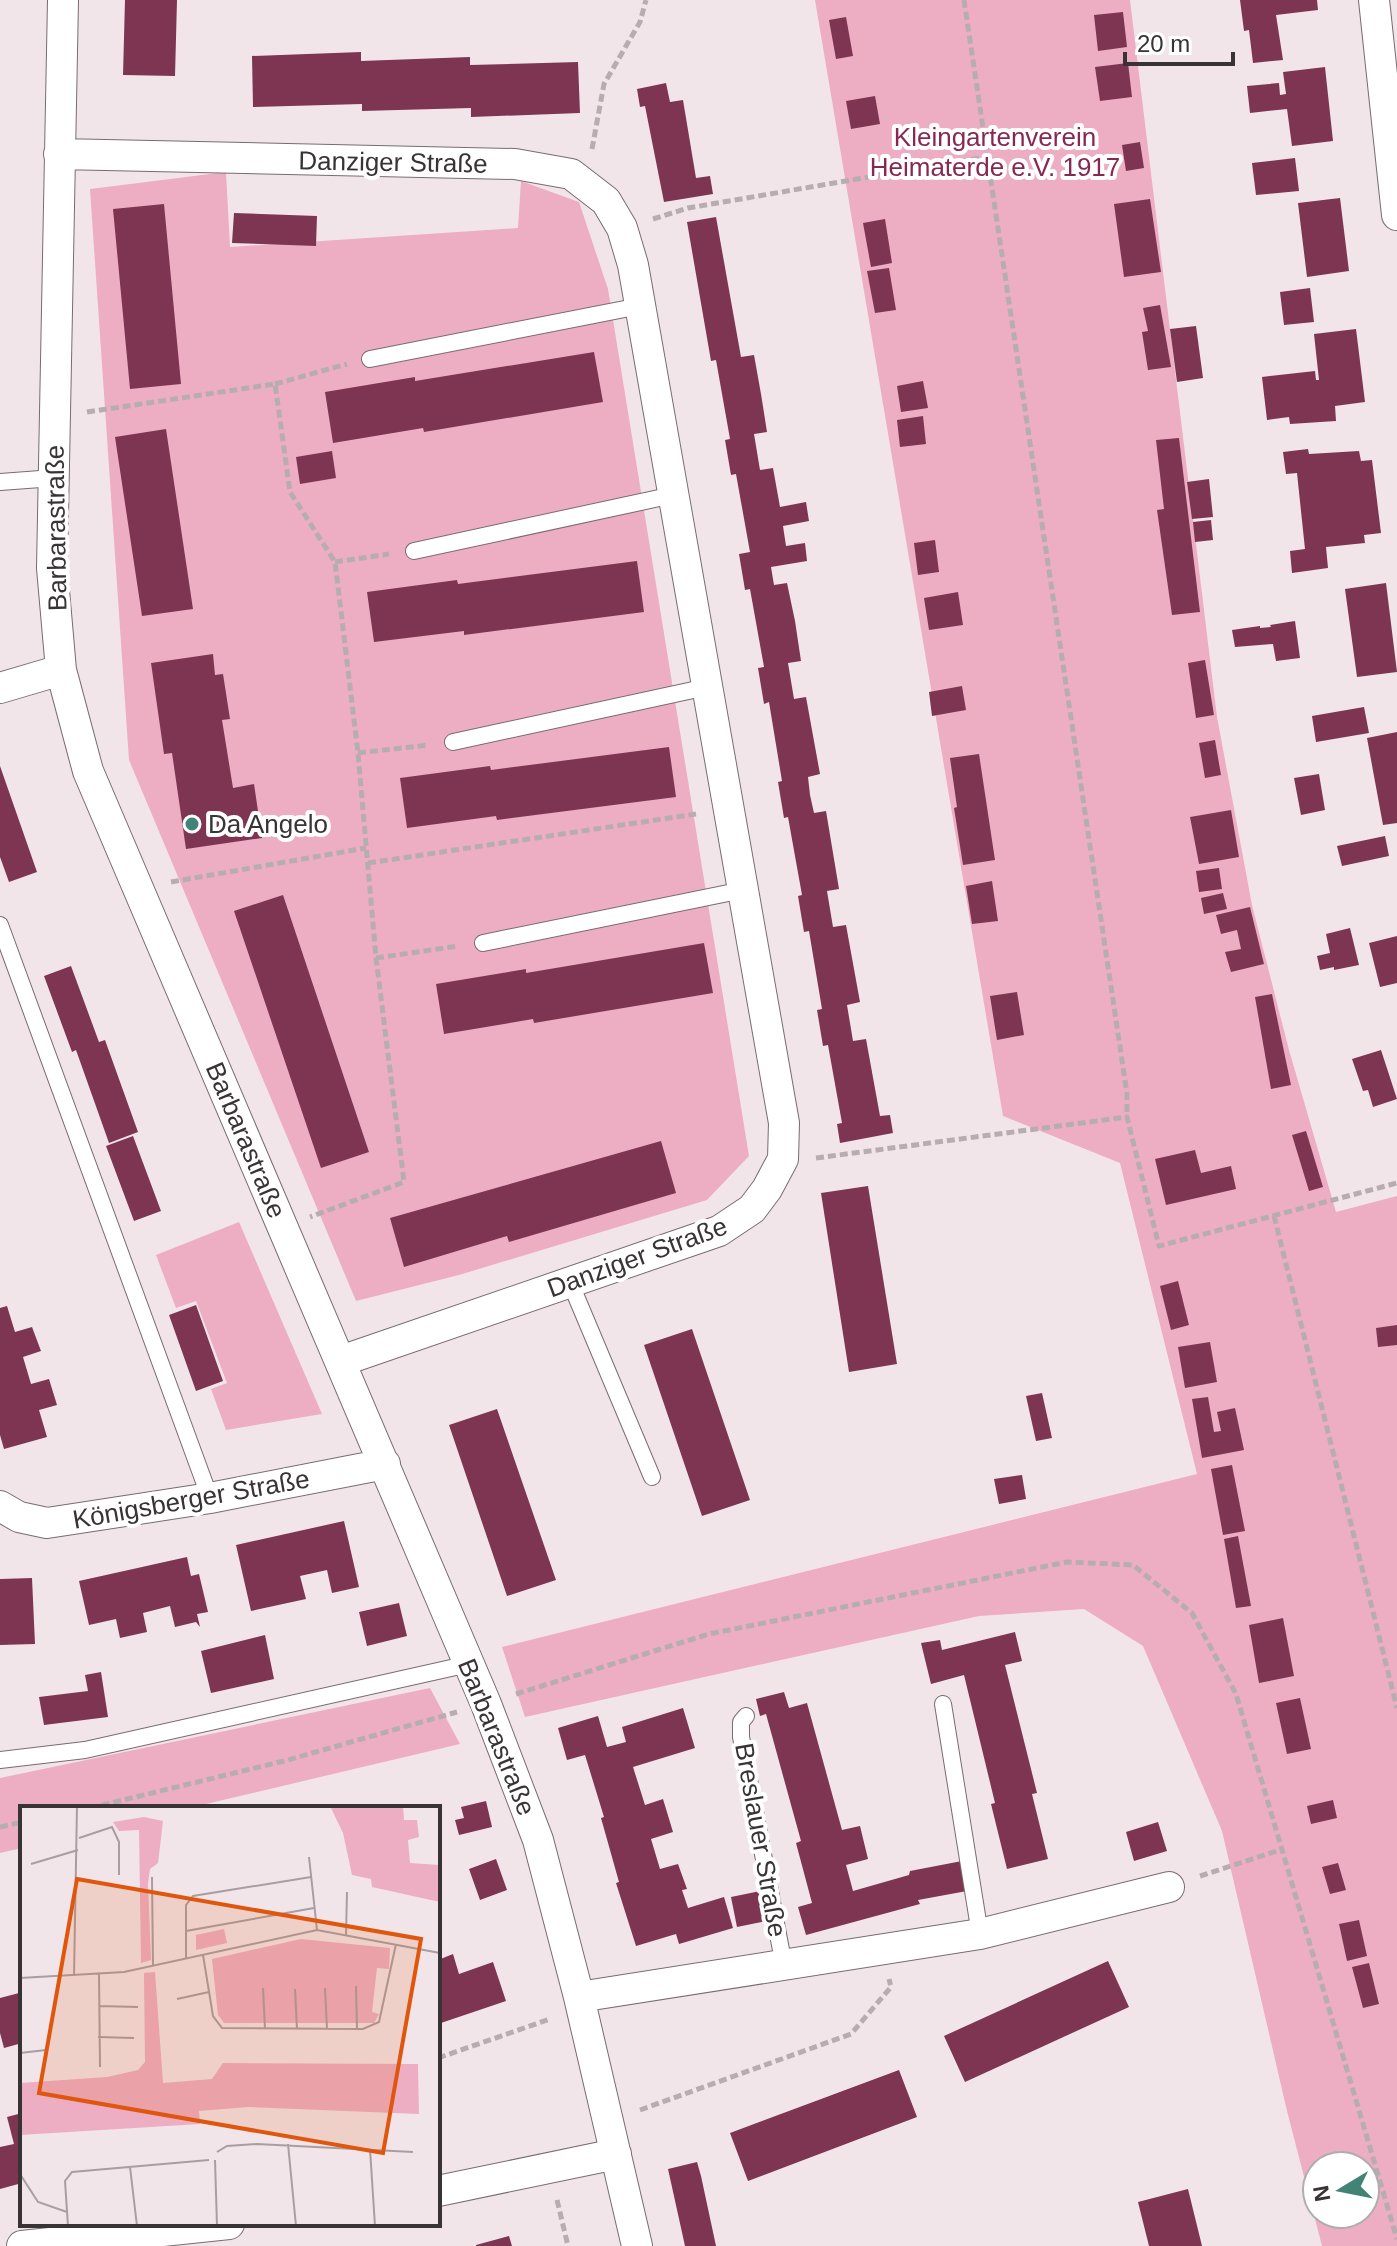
<svg xmlns="http://www.w3.org/2000/svg" width="1397" height="2246" viewBox="0 0 1397 2246" font-family="Arial,sans-serif">
<rect width="100%" height="100%" fill="#f2e5e9"/>
<path fill="#edaec3" fill-rule="evenodd" d="M815,0H1130L1217,717L1252,905L1289,1050L1336,1212L1397,1196V2246H1322L1287,2111L1222,1831L1143,1646L1084,1609L979,1616L525,1717L502,1647L1197,1474L1120,1163L1003,1116ZM1317,2166H1365V2214H1317Z
M226,172L230,247L518,228L521,181L579,202L608,289L749,1156L707,1200L459,1275L356,1301L129,760L90,189Z
M239,1222L322,1414L226,1430L211,1389L227,1383L196,1301L176,1308L156,1255Z
M430,1688L460,1744L189,1808H22V1848L0,1853V1778Z"/>
<path fill="#7d3552" d="M125,0H177L175,76L123,75Z
M1240,0H1317L1318,10L1276,15L1283,60L1253,63L1249,30L1244,31Z
M1123,12L1127,47L1098,51L1094,15Z
M846,17L853,56L836,59L829,20Z
M361,52V61L470,57V65L578,62L580,113L471,117V108L362,111V104L253,107L252,56Z
M1128,63L1132,97L1100,101L1095,67Z
M1325,67L1333,141L1292,146L1287,109L1250,113L1247,86L1279,83L1280,95L1286,94L1283,72Z
M666,83L670,102L683,100L696,178L710,176L713,194L664,202L645,106L640,107L637,89Z
M875,96L880,124L851,129L846,101Z
M1140,142L1144,168L1126,171L1122,145Z
M1295,158L1299,191L1256,195L1252,163Z
M1340,198L1349,271L1307,277L1298,203Z
M1150,199L1161,272L1124,277L1114,204Z
M164,204L181,384L130,389L113,209Z
M234,213L317,216L316,246L232,243Z
M716,217L741,357L754,355L761,394L767,432L754,434L760,470L773,468L780,507L806,502L809,521L783,526L786,546L805,543L807,561L771,567L774,585L787,583L795,621L801,661L788,663L794,699L806,697L820,774L808,777L810,795L814,813L826,811L839,889L827,891L833,927L846,925L860,1002L847,1005L853,1041L866,1039L880,1116L890,1115L893,1133L840,1143L837,1124L842,1123L828,1045L823,1046L817,1010L822,1009L809,931L804,932L798,896L802,895L788,817L784,818L778,782L782,781L769,702L764,704L758,668L764,667L750,589L745,590L739,554L750,552L736,474L731,475L725,440L730,439L716,360L711,361L687,222Z
M885,219L892,263L871,267L863,223Z
M889,268L896,310L875,313L867,271Z
M1310,288L1314,322L1284,325L1280,292Z
M1160,305L1171,367L1148,370L1142,332L1148,331L1143,308Z
M1196,326L1203,378L1177,382L1170,329Z
M1356,329L1365,402L1335,406L1336,421L1290,424L1289,417L1267,420L1262,377L1315,371L1316,380H1319L1314,334Z
M594,352L603,402L424,432L423,428L333,443L325,392L415,377V381Z
M923,381L928,408L901,412L897,386Z
M923,416L926,444L900,447L897,420Z
M166,429L193,609L142,616L115,437Z
M1179,438L1200,612L1172,615L1157,510L1164,509L1156,440Z
M1308,449L1309,454L1359,451L1361,461L1372,460L1381,533L1364,535L1365,543L1326,547L1328,568L1292,573L1290,551L1305,549L1297,473L1286,474L1283,452Z
M332,451L336,478L300,484L296,457Z
M1209,479L1213,517L1192,519L1187,482Z
M1211,520L1213,540L1195,542L1193,522Z
M935,540L939,572L918,575L914,543Z
M637,561L644,612L464,635V631L374,642L367,592L457,580L458,584Z
M1386,583L1397,672L1357,677L1345,589Z
M958,592L963,625L929,630L924,598Z
M1295,621L1300,658L1276,661L1273,644L1235,647L1232,630L1260,626V628L1271,627L1270,625Z
M213,654L215,675L223,674L230,719L222,720L233,788L254,784L262,838L186,849L172,753L164,754L151,663Z
M1205,660L1214,715L1196,718L1188,663Z
M962,686L966,710L932,716L929,692Z
M1364,707L1369,733L1316,742L1312,716Z
M1397,732V823L1383,825L1367,738Z
M1215,740L1221,775L1205,778L1199,743Z
M669,747L676,797L497,820L496,816L407,828L400,778L490,766L491,770Z
M979,754L995,860L963,865L954,808L957,807L950,758Z
M0,766L37,872L9,882L0,857Z
M1319,774L1325,810L1301,815L1294,778Z
M1231,810L1239,857L1199,864L1190,817Z
M1385,836L1389,856L1342,866L1337,846Z
M1219,868L1222,889L1199,892L1196,871Z
M992,881L998,921L972,924L966,886Z
M1223,893L1227,909L1204,914L1201,898Z
M283,895L369,1152L321,1168L234,911Z
M1250,907L1264,964L1231,972L1225,952L1241,949L1237,930L1221,934L1216,915Z
M1350,928L1359,965L1334,970V967L1320,970L1317,956L1330,953L1326,934Z
M1397,936V983L1380,987L1369,943Z
M704,943L713,993L534,1023L533,1019L444,1034L436,984L526,969V973Z
M71,966L99,1042L105,1040L138,1132L109,1143L76,1050L72,1052L44,976Z
M1017,992L1024,1035L997,1040L990,996Z
M1272,994L1291,1085L1271,1089L1255,997Z
M1381,1050L1397,1099L1373,1107L1368,1090L1363,1091L1352,1059Z
M1306,1131L1323,1187L1309,1191L1292,1135Z
M133,1136L161,1211L134,1221L106,1146Z
M661,1141L676,1193L509,1242L507,1236L404,1267L390,1218Z
M1195,1150L1201,1173L1231,1166L1236,1189L1166,1205L1155,1159Z
M868,1186L897,1364L849,1372L821,1193Z
M1178,1281L1189,1325L1171,1330L1160,1286Z
M196,1305L223,1381L196,1391L169,1315Z
M7,1306L15,1332L32,1327L41,1351L23,1357L31,1384L49,1379L57,1405L39,1410L47,1437L4,1449L0,1435V1308Z
M1397,1325V1345L1378,1347L1376,1328Z
M692,1329L750,1500L702,1516L644,1345Z
M1210,1342L1217,1382L1185,1388L1178,1347Z
M1042,1393L1052,1438L1036,1441L1026,1396Z
M1208,1397L1214,1432L1221,1431L1217,1412L1235,1408L1244,1450L1202,1458L1192,1399Z
M497,1409L556,1580L507,1596L449,1425Z
M1232,1465L1245,1531L1223,1535L1211,1469Z
M1022,1475L1026,1499L999,1504L994,1479Z
M344,1521L359,1587L332,1593L327,1570L300,1576L306,1599L251,1611L236,1545Z
M1238,1536L1251,1606L1236,1608L1224,1539Z
M187,1557L191,1576L199,1574L208,1612L197,1614L200,1627L196,1622L175,1627L170,1606L143,1613L147,1632L120,1638L116,1619L89,1625L79,1581Z
M32,1578L35,1644L0,1645V1579Z
M399,1603L407,1636L367,1646L359,1612Z
M1283,1618L1294,1676L1259,1683L1249,1625Z
M1015,1632L1022,1661L1005,1665L1037,1793L1032,1794L1048,1859L1007,1869L991,1804L995,1803L964,1675L931,1684L921,1643L940,1640L942,1650Z
M265,1635L274,1679L211,1693L201,1651Z
M101,1672L108,1717L44,1725L39,1697L88,1691L85,1675Z
M784,1692L789,1708L807,1703L842,1830L860,1826L868,1859L846,1865L853,1891L909,1875L910,1871L962,1861L967,1891L918,1900L920,1904L806,1935L798,1907L812,1903L796,1843L801,1841L766,1714L760,1716L756,1699Z
M1300,1698L1311,1749L1287,1754L1276,1703Z
M683,1708L695,1748L633,1767L645,1805L663,1799L673,1832L651,1839L660,1869L678,1864L687,1889L682,1890L688,1908L724,1897L733,1928L679,1944L676,1934L636,1946L616,1883L619,1882L601,1818L604,1817L585,1755L567,1760L558,1728L598,1716L607,1747L626,1742L622,1727Z
M1333,1800L1337,1818L1311,1824L1307,1806Z
M486,1801L492,1827L459,1835L455,1820L464,1818L461,1807Z
M1158,1822L1167,1851L1134,1861L1126,1832Z
M496,1859L507,1890L480,1900L469,1869Z
M1338,1863L1346,1890L1330,1894L1322,1867Z
M765,1890L771,1920L737,1927L731,1897Z
M1359,1920L1367,1956L1347,1961L1339,1924Z
M453,1954L459,1974L493,1962L506,2001L438,2024V1960Z
M1108,1961L1129,2007L965,2082L944,2036Z
M1369,1963L1379,2004L1363,2008L1352,1967Z
M19,1993L22,2005V2043L4,2048L0,2033V1998Z
M899,2070L917,2117L748,2181L730,2133Z
M22,2113V2183L0,2189V2147L14,2144L7,2117Z
M697,2162L701,2176L716,2246H685L668,2169Z
M1188,2189L1202,2246H1149L1138,2202Z
M509,2236L512,2246H476V2245Z"/>
<g fill="none" stroke-linecap="round" stroke-linejoin="round">
<defs>
<path id="service" d="M370,359L640,306
M0,482L54,478
M414,551L673,495
M453,742L707,687
M0,925L210,1498
M483,943L743,890
M570,1282L652,1477
M943,1704L980,1934
M746,1716L741,1722V1737L784,1966
M0,1760L85,1750L469,1664"/>
<path id="minor" d="M63,0L52,568L61,670L88,771L486,1704L538,1840L579,1997L637,2246
M1374,0L1397,215
M59,154L515,164L571,174L606,201L622,228L633,265L784,1123L783,1159L767,1189L752,1209L719,1231L341,1361
M0,688L61,670
M0,1506L19,1517L47,1523L210,1498L385,1464
M579,1997L980,1934L1169,1887
M438,2191L616,2154
M22,2246L229,2224"/>
</defs>
<use href="#service" stroke="#786c70" stroke-width="18"/>
<use href="#minor" stroke="#786c70" stroke-width="32"/>
<path stroke="#b7adb0" stroke-width="5" stroke-dasharray="8 4" stroke-linecap="butt" d="M964,0L1127,1094V1117
M592,149L604,84L640,22L646,0
M653,219L688,208L986,157
M275,384L347,364
M87,412L275,384L290,492L335,562L358,753L376,958L404,1182L310,1217
M335,562L389,554
M358,753L428,745
M368,863L696,814
M171,882L366,848
M376,958L458,946
M816,1158L1127,1117L1159,1246L1397,1183
M1274,1216L1397,1708
M516,1694L709,1634L1067,1562L1133,1565L1192,1613L1236,1694L1397,2239
M90,1808L284,1761L457,1712
M0,1827L22,1822
M1200,1876L1283,1849
M438,2058L550,2019
M640,2110L851,2034L891,1987L889,1979
M557,2200L568,2246"/>
<use href="#service" stroke="#fff" stroke-width="16"/>
<use href="#minor" stroke="#fff" stroke-width="30"/>
</g>
<circle fill="#418374" stroke="#fff" stroke-width="3" cx="192" cy="824" r="8"/>
<g text-anchor="middle" dominant-baseline="central" stroke-width="8" stroke-linejoin="round" paint-order="stroke">
<g font-size="26" fill="#882852" stroke="#fff">
<text x="995" y="137">Kleingartenverein<tspan x="995" dy="30">Heimaterde e.V. 1917</tspan></text>
</g>
<g font-size="26" fill="#383334" stroke="#fff">
<text transform="translate(393 162) rotate(1)">Danziger Straße</text>
<text transform="translate(56 528) rotate(-91)">Barbarastraße</text>
<text transform="translate(246 1140) rotate(67)">Barbarastraße</text>
<text transform="translate(637 1257) rotate(-20)">Danziger Straße</text>
<text transform="translate(191 1499) rotate(-10)">Königsberger Straße</text>
<text transform="translate(497 1737) rotate(68)">Barbarastraße</text>
<text transform="translate(761 1840) rotate(80)">Breslauer Straße</text>
</g>
<g font-size="26" fill="#383334" stroke="#fff" text-anchor="start">
<text x="208" y="824">Da Angelo</text>
</g>
</g>
<g transform="translate(20 1806)">
<rect width="420" height="420" fill="#f2e5e9"/>
<path d="M310,0H383L384,14H397L399,31L388,34L390,57L420,59V96L352,81L351,73L332,69L323,27ZM124,11L143,15L138,57L130,63L128,78L131,154L121,157L119,24L99,25L93,16ZM204,123L207,137L176,144V129ZM281,133L370,142L369,163L357,162L352,206L359,208L354,217H204L198,209L192,153ZM135,166L143,277L192,273L203,257L398,258L399,308L228,301L179,305L180,318L0,329V277L87,271L118,264L125,256L124,167Z" fill="#edaec3"/>
<path fill="none" stroke="#a89ea1" stroke-width="2" d="M59,32L92,21L99,36V69M289,51L297,124M11,58L58,44M132,71L133,160M166,125L294,102M326,129L327,86M183,149L193,210L202,222L343,223L359,216L376,138M166,153V99L173,90L291,71M79,168L80,261M54,170L57,0M0,172L104,166L297,124L420,147M336,180L337,223M243,182L245,223M305,182L307,223M275,183L277,223M157,193L189,186M79,200L118,201M78,231L114,232M0,247L26,244M268,338L276,420M350,343L355,420M197,346L207,340L237,338L393,346M195,354L197,420M110,361L117,420M0,368L18,396L47,406M48,420L45,375L52,366L189,354"/>
<path fill="#df570e" fill-opacity="0.15" stroke="#df570e" stroke-width="4" d="M57,73L401,133L363,347L19,287Z"/>
<rect width="420" height="420" fill="none" stroke="#383334" stroke-width="4"/>
</g>
<g transform="translate(1341 2190) rotate(260)"><circle r="38" fill="#ffffff" stroke="#afadae" stroke-width="2"/>
<path d="M0-6L14 30L0 20L-14 30Z" fill="#418374"/>
<text y="-12" font-size="22" font-weight="bold" text-anchor="middle" fill="#383334">N</text>
</g>
<path d="M1125 52v12h108v-12" fill="none" stroke="#383334" stroke-width="4"/>
<text x="1137" y="52" font-size="24" fill="#383334" stroke="#ffffff" stroke-width="6" paint-order="stroke">20 m</text>
</svg>
